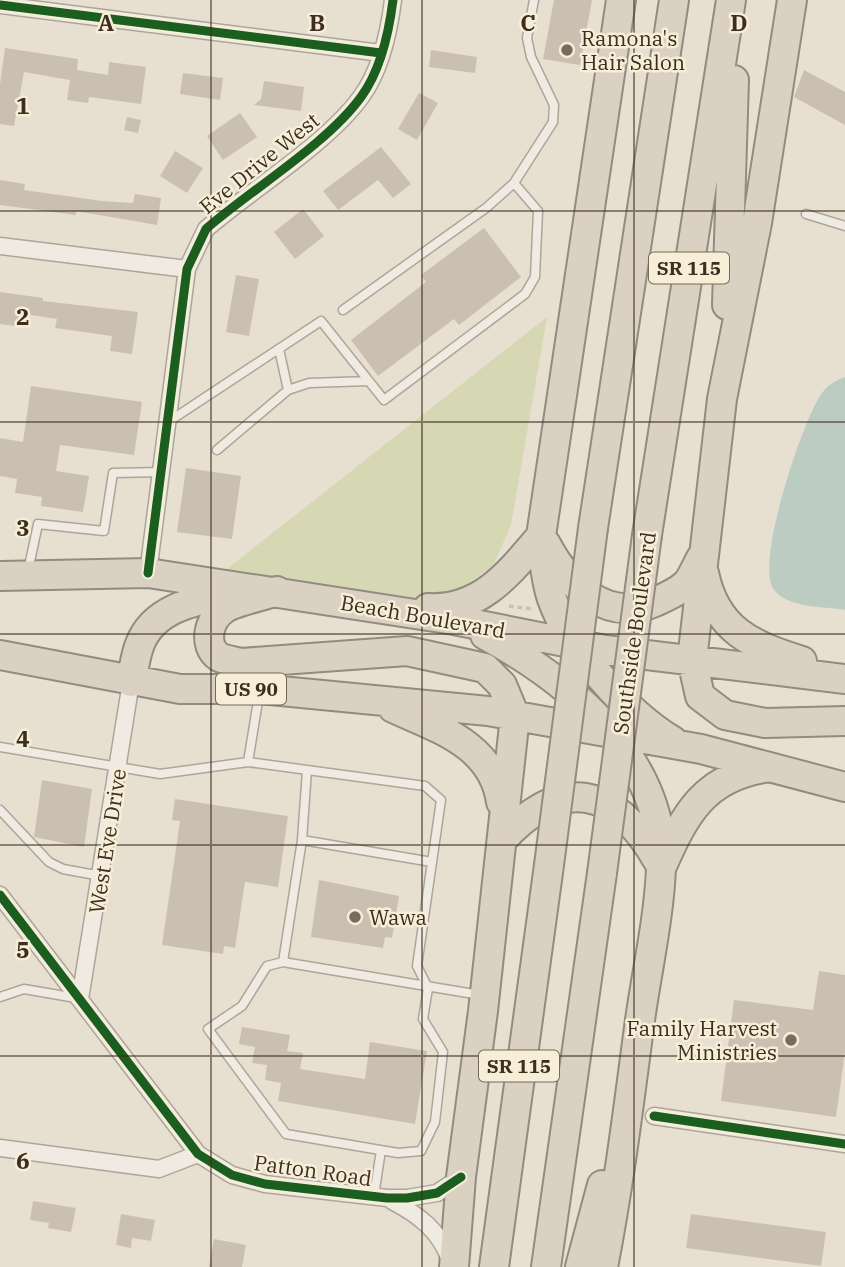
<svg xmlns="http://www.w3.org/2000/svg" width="845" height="1267" viewBox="0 0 845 1267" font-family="'IBM Plex Serif',serif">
<rect width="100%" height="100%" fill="#e7e0d1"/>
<path fill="#d6d7b3" d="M547,317L511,525L494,564L446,601L395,598L223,572Z"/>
<path fill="#bcccc2" d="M845,377V610C823,606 790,609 774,590C754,565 802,423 820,396C826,386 834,381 845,377Z"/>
<path fill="#cbbfb2" d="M554,0H592L580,65L543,59Z
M5,48L78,59L77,70L108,75L109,62L146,67L141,104L89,97L88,103L67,100L70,80L24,72L14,126L0,124V84Z
M431,50L477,57L475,73L429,67Z
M804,70L845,92V125L794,97Z
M183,73L223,78L220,100L180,94Z
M264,81L304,87L301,111L254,105L261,99Z
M419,93L438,103L417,140L398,129Z
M240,113L257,137L223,160L207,136Z
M127,117L141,120L138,133L124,130Z
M381,147L411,184L393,198L378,180L338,210L323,191Z
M175,151L203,168L187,193L160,176Z
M0,180L25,184L24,190L102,201L133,203L135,194L161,198L157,225L76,211V215L0,205Z
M303,209L324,236L295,259L274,232Z
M484,228L521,277L459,325L454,319L378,376L351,340L426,282L421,275Z
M236,275L259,279L249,336L226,332Z
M0,292L43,298V301L138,312L132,354L110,351L112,336L55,328L57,319L25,314L23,327L0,324Z
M31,386L142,402L134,455L60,445L56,471L89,476L83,512L41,506L42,497L15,493L17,479L0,476V438L23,442Z
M186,468L241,476L232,539L177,532Z
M42,780L92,789L84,847L34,837Z
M175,799L288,816L278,887L245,882L235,948L224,946L223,954L162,945L180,821L172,820Z
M319,880L399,896L392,938L385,937L383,948L311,937Z
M819,971L845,975V1052L836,1117L721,1101L734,1000L813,1010Z
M242,1027L290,1035L287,1051L303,1053L300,1069L365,1079L370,1042L427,1051L415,1124L278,1101L281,1083L265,1080L267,1065L252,1063L255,1047L239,1044Z
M33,1201L76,1208L71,1232L48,1228L49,1223L30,1220Z
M121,1214L155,1220L151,1241L132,1238L131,1248L116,1245Z
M691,1214L826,1232L821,1266L686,1248Z
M214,1239L246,1245L242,1267H209Z"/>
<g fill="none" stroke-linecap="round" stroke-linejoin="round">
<defs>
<path id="lane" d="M806,214L845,226
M343,310L486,208L514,183
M279,349L288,390
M168,422L321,321L384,400L525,294L535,277L538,211L514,183L553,122L554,105L531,57L527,38L534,0
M217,450L288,390L309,383L369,381
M28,571L38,524L104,531L113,473L161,472
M0,747L160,774L248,762L425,786L441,800L417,966L428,988L423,1019L443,1052L435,1122L421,1151L398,1153L286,1134L208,1029L242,1006L267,966L283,962L302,840L307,770
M248,762L259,695
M0,810L49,862L63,869L101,876
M302,840L432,862
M283,962L480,995
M0,997L24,989L76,998
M374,1196L381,1150"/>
<path id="street" d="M0,5L381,53
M0,246L187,269
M148,573L187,269L206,229C252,189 327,144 361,97C381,70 389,32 393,0
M0,895L198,1154L232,1175L265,1184L387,1198H407L437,1193L461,1177
M80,999L131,682
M654,1116L845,1144
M0,1148L159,1169L198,1154
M392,1201C419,1215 440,1231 450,1260"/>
<path id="highway" d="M621,0L541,536C544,557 545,579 552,599C570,650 627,713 673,741
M792,0L757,223L722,399L692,660L700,696L725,715L765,723L845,721
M727,305L734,80
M593,528L674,0
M647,535L731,0
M546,544C567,584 606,624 655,602C666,597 680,591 688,582C693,575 697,565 701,558
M704,573C716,631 752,645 802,661
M0,576L148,573L454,620L605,650L845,679
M277,591C264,596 233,602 224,609C209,619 202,645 219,657C225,660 234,661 241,663L407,651L485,668L502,685L515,716L483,1011L461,1177L454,1267
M428,608C481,611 510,572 541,536
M485,635C570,681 666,760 661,868C659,918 647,970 640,1020C629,1103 619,1185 603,1267
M0,655L180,689H260L488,711L701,749L845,787
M131,682C134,670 135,656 140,644C155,605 201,600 237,592
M393,708C439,729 493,745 501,802
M502,840C562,775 615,786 658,861
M662,866C685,814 704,778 764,768
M494,1267L549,865
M546,1267L602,873
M580,1267L602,1185"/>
</defs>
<use href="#lane" stroke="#ada599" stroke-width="11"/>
<use href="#street" stroke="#ada599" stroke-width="19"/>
<use href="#highway" stroke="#928b80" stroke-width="32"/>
<path stroke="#c8c2b9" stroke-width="3.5" stroke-dasharray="5 3.5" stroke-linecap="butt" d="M509,606L533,609"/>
<use href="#lane" stroke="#efebe3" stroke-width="8"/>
<use href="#street" stroke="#efebe3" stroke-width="16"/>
<use href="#highway" stroke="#dad1c2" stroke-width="28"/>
<defs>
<path id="highway-bridge" d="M549,865L593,528
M602,873L647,535"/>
</defs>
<use href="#highway-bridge" stroke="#928b80" stroke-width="32" stroke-linecap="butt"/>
<use href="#highway-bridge" stroke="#dad1c2" stroke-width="28"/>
<defs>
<path id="cycleway" d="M0,5L381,53
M148,573L187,269L206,229C252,189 327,144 361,97C381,70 389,32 393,0
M0,895L198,1154L232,1175L265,1184L387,1198H407L437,1193L461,1177
M654,1116L845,1144"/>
</defs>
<use href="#cycleway" stroke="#f7eed8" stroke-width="13"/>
<use href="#cycleway" stroke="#1b5e20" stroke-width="9"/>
</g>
<path fill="none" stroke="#3d2e20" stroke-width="2" stroke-opacity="0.55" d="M211,0V1267M422,0V1267M634,0V1267M0,211H845M0,422H845M0,634H845M0,845H845M0,1056H845"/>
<g fill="#786c5e" stroke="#f7eed8" stroke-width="2.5">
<circle cx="567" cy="50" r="7"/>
<circle cx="355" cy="917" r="7"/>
<circle cx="791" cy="1040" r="7"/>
</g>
<g text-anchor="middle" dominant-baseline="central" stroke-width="5" stroke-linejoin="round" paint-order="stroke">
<g fill="#f7eed8" stroke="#756857" stroke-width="2">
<rect x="649" y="252.5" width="80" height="31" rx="5"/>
<rect x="216" y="673.5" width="70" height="31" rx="5"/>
<rect x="479" y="1050.5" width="80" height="31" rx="5"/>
</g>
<g font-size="19" font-weight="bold" fill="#3d2e20">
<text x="689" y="268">SR 115</text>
<text x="251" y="689">US 90</text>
<text x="519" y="1066">SR 115</text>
</g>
<g font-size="21" fill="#3d2e20" stroke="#f7eed8" text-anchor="start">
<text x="581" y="38">Ramona's<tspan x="581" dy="24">Hair Salon</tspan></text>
<text x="369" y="917">Wawa</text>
<text x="777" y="1028" text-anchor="end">Family Harvest<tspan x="777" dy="24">Ministries</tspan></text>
</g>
<g font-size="21" fill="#3d2e20" stroke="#f7eed8">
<text transform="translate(259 163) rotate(-39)">Eve Drive West</text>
<text transform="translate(423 616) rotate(10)">Beach Boulevard</text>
<text transform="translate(634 633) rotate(-82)">Southside Boulevard</text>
<text transform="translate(107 841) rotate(-81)">West Eve Drive</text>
<text transform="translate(313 1170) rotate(8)">Patton Road</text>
</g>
</g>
<g font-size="23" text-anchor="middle" font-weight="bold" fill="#3d2e20" stroke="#f7eed8" stroke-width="5" stroke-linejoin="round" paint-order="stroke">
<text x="106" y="31">A</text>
<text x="317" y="31">B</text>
<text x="528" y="31">C</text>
<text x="739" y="31">D</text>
<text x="23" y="114">1</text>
<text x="23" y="325">2</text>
<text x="23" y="536">3</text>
<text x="23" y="747">4</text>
<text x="23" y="958">5</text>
<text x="23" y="1169">6</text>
</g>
</svg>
